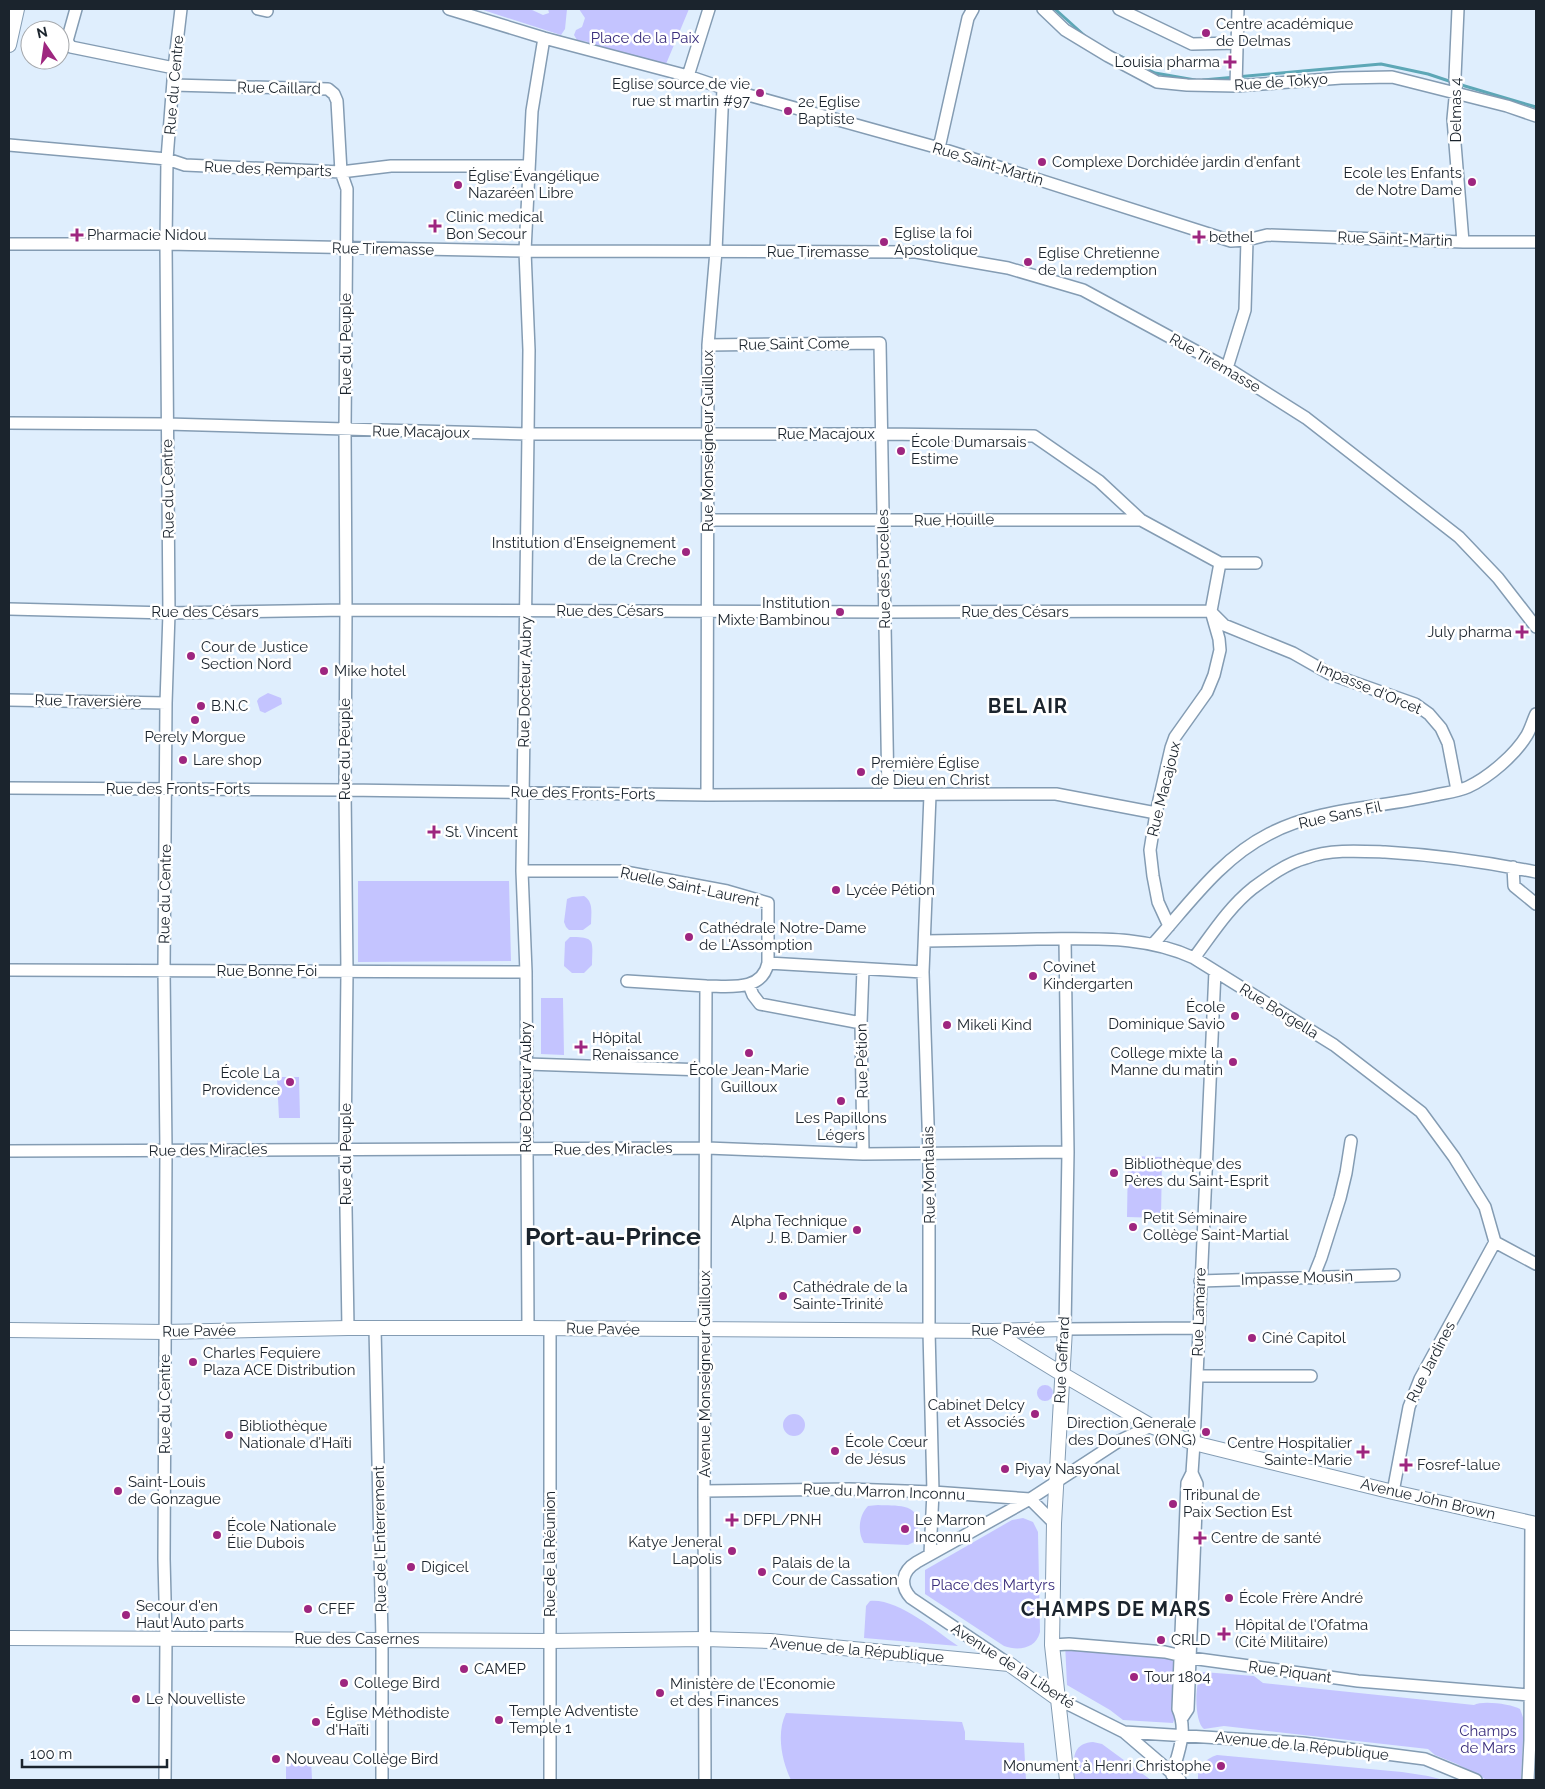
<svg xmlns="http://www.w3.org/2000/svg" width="1545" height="1789" viewBox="0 0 1545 1789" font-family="Raleway,sans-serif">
<rect width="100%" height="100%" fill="#dfeefd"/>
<path fill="#c4c4ff" d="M480,9H530L543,15L549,13L548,9H567L565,29L561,35Z
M579,9H689L661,76L586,48L588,42L577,40L574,35L576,30L582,27L585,18Z
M268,693L281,698L282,704L265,713L260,711L257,701L259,698Z
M358,881H509L511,961L358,962Z
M584,896C594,902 591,914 591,924L583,930H569L566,927L564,922L567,899L572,897Z
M570,937C597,937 592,941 592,965L584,973H572L564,966L565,942Z
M541,998H563L564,1055L541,1054Z
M277,1077H299L300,1118H279Z
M1128,1156L1162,1157L1161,1218L1127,1217Z
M1037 1393a8 8 0 1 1 16 0a8 8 0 1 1-16 0Z
M783 1425a11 11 0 1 1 22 0a11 11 0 1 1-22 0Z
M878,1505C896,1506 919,1503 918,1525C918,1531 918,1536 916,1541L908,1545L864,1543C857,1532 859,1515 868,1506Z
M1023,1518L1033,1522L1038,1532L1040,1632C1036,1649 1018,1651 1004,1646L925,1594V1570L1012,1520Z
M870,1601C897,1598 936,1631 958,1646L864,1638L866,1606Z
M1065,1643L1180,1660L1176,1715L1173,1723L1123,1720L1110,1710L1067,1685Z
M1203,1672L1254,1676L1263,1683L1474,1705C1482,1700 1512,1704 1520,1709L1524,1720L1521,1779L1520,1780H1487L1457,1764L1435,1755L1428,1749L1224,1726L1204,1729C1194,1722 1194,1679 1203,1672Z
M786,1713L962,1722L965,1732V1740L1024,1743L1026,1780H791C782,1761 776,1734 786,1713Z
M1093,1742L1102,1744L1151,1780H1075C1074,1763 1069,1744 1093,1742Z
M1217,1755L1402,1772L1428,1776L1444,1780H1198C1197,1767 1205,1759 1217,1755Z
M286,1757H311L312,1780H286Z"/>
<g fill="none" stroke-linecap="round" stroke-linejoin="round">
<path stroke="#5da7b6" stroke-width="3" d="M1055,9L1085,36
M1120,56L1155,73L1195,80
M1203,80L1381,64L1428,74L1452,82
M1458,84L1536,107"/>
<defs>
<path id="minor" d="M76,9L67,41L71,47L174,68
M258,9L267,11
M449,9L544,38L688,76L723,88L939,148L1231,241L1247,240L1267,235L1463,242H1536
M1043,9L1065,30L1108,56L1157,82L1187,85L1236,86L1341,78L1392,77L1507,106L1536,116
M1119,9L1192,44L1238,43
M1458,9L1455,77L1456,88L1453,119L1463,242
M688,76L709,9
M173,85L328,89L334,94L337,101L341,172L347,189L345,430L346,610L345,790L347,972L345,1149L348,1328
M1236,86L1238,9
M9,145L167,159L185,165L341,172L391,166H528
M939,148L968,18L973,9
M9,244H166L525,251L916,252L1008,268L1083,290L1227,368L1306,418L1459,537L1498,578L1536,627
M708,345L880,343L888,794
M1227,368L1245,310L1247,240
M9,423L167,424L528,434H883L1034,436L1099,481L1141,520L1220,563L1211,611L1219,639L1220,650L1214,675L1207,692L1175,737L1171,748L1156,813L1150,850L1153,876L1158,902L1169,926
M708,520H1141
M1220,563H1256
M9,609L169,613L346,610L886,612L1211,611
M1213,614L1224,625L1293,653L1330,674L1415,704L1429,714L1441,728L1448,743L1457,790
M9,700L166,703
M9,788L345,790L707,795L1056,794L1156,813
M707,795L708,345L716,251L723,88
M1513,867L1514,886L1536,904
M522,871H620L727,891L768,903V963
M1065,939L1068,1152L1065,1329L1198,1328
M925,941C964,940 1002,940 1040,939C1094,939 1144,935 1194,958L1334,1045L1421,1112L1454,1157L1485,1207L1495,1242L1536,1264
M1154,943C1189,904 1220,859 1269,834C1318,808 1378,808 1431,796C1443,793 1457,792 1468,787C1489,777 1515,755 1527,735C1531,728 1533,720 1536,714
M1194,958C1212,934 1229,907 1253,888C1268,877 1287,863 1306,858C1330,849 1360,851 1385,852C1436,855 1486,862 1536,872
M863,969L861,1023L863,1154
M9,970L526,972
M627,981L706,986
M749,985L753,995L760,1004L861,1023
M527,1064L705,1070
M9,1151L707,1148L863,1154L1068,1152
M1313,1278L1321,1258L1340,1198L1346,1173L1351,1141
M1200,1281L1394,1275
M375,1328L382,1639V1780
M528,1328L526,972L522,871L528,434L529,350L525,251L532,111L544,38
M1197,1376H1311
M704,1491L849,1489L933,1492L1030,1499L1054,1523
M1393,1492L1409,1407L1420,1379L1495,1242
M930,1554L933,1492L929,1331V1153L923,972L930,795
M1052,1645L1069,1644L1165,1652L1191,1658L1358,1681L1530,1695
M1009,1664L911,1598C899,1585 902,1571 917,1562L1030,1499L1119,1441L1151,1426
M1058,1699L1124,1732L1180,1780
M1182,1718L1188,1709L1197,1484L1192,1473
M1124,1732L1302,1743L1425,1759L1476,1780
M1172,1775C1178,1753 1188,1731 1178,1709L1187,1483L1192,1473L1194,1443L1215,971
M165,1780L166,1638L164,1559L166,1150L164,970L166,703L169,613L166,244L167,159L174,68L181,9
M550,1780V1328
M705,1780L704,1491L706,986C729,986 762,992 768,963L923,972
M1528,1780L1530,1740L1531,1522"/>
<path id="major" d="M9,45L17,9
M9,1330L165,1332L348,1328H528L992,1331L1065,1329L1054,1523L1052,1645L1067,1780
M992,1331L1062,1374L1151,1426L1194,1443L1393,1492L1536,1524
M9,1638L550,1641L705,1639L770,1641L1009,1664L1058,1699"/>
</defs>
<use href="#minor" stroke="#849cb3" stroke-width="14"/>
<use href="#major" stroke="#849cb3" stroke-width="16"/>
<use href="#minor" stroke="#fff" stroke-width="11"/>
<use href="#major" stroke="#fff" stroke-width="14"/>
</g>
<g fill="#9e267f" stroke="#fff" stroke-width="2">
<circle cx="1206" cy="33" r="5"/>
<path d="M1227.5 54.5h5v5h5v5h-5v5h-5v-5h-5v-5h5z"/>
<circle cx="760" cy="93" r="5"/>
<circle cx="788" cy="111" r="5"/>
<circle cx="1042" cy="162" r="5"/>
<circle cx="1472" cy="182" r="5"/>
<circle cx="458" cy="185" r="5"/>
<path d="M432.5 218.5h5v5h5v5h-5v5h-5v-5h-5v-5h5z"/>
<path d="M74.5 227.5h5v5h5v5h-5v5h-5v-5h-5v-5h5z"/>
<path d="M1196.5 229.5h5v5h5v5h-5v5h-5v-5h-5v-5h5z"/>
<circle cx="884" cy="242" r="5"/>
<circle cx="1028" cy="262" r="5"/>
<circle cx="901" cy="451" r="5"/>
<circle cx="686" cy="552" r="5"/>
<circle cx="840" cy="612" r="5"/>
<path d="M1519.5 624.5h5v5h5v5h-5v5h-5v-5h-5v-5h5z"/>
<circle cx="191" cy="656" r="5"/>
<circle cx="324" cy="671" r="5"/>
<circle cx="201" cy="706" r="5"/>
<circle cx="195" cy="720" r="5"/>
<circle cx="183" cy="760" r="5"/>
<circle cx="861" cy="772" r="5"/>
<path d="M431.5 824.5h5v5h5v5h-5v5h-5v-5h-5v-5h5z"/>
<circle cx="836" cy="890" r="5"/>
<circle cx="689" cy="937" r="5"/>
<circle cx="1033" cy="976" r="5"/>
<circle cx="1235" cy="1016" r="5"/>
<circle cx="947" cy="1025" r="5"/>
<path d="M578.5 1039.5h5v5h5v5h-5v5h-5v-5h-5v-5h5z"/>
<circle cx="749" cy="1053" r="5"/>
<circle cx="1233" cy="1062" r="5"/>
<circle cx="290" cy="1082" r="5"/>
<circle cx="841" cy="1101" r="5"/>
<circle cx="1114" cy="1173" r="5"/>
<circle cx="1133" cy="1227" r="5"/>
<circle cx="857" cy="1230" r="5"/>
<circle cx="783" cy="1296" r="5"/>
<circle cx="1252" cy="1338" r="5"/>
<circle cx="193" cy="1362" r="5"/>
<circle cx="1035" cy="1414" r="5"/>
<circle cx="1206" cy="1432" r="5"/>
<circle cx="229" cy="1435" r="5"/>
<circle cx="835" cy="1451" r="5"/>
<path d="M1360.5 1444.5h5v5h5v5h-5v5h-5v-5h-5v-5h5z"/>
<path d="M1403.5 1457.5h5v5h5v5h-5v5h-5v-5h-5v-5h5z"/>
<circle cx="1005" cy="1469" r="5"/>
<circle cx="118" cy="1491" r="5"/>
<circle cx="1173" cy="1504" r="5"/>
<path d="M729.5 1512.5h5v5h5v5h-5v5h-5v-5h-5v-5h5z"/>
<circle cx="905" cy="1529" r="5"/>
<circle cx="217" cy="1535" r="5"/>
<path d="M1197.5 1530.5h5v5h5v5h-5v5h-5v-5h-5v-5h5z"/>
<circle cx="732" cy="1551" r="5"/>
<circle cx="411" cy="1567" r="5"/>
<circle cx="762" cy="1572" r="5"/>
<circle cx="1229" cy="1598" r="5"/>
<circle cx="308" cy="1609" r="5"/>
<circle cx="126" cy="1615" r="5"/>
<path d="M1221.5 1626.5h5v5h5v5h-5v5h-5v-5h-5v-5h5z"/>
<circle cx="1161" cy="1640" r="5"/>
<circle cx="464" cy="1669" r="5"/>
<circle cx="1134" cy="1677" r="5"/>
<circle cx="344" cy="1683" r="5"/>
<circle cx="660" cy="1693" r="5"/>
<circle cx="136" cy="1699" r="5"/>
<circle cx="499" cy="1720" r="5"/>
<circle cx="316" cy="1722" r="5"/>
<circle cx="276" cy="1759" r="5"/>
<circle cx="1221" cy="1766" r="5"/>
</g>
<g text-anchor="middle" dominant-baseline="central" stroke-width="5" stroke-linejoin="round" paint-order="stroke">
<g font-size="15" fill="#1b242d" stroke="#fff" text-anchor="start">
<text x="1216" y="24">Centre académique<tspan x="1216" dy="17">de Delmas</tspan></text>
<text x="1220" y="62" text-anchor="end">Louisia pharma</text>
<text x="750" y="84" text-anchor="end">Eglise source de vie<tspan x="750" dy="17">rue st martin #97</tspan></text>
<text x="798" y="102">2e Eglise<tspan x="798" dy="17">Baptiste</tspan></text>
<text x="1052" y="162">Complexe Dorchidée jardin d'enfant</text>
<text x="1462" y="173" text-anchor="end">Ecole les Enfants<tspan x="1462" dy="17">de Notre Dame</tspan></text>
<text x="468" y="176">Église Évangélique<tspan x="468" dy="17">Nazaréen Libre</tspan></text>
<text x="446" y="217">Clinic medical<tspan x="446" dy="17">Bon Secour</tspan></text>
<text x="894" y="233">Eglise la foi<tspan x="894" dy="17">Apostolique</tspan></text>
<text x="87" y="235">Pharmacie Nidou</text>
<text x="1209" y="237">bethel</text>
<text x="1038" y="253">Eglise Chretienne<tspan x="1038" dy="17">de la redemption</tspan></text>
<text x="911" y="442">École Dumarsais<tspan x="911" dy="17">Estime</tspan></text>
<text x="676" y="543" text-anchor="end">Institution d'Enseignement<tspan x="676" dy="17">de la Creche</tspan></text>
<text x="830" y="603" text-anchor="end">Institution<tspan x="830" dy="17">Mixte Bambinou</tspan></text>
<text x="1512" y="632" text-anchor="end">July pharma</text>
<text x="201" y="647">Cour de Justice<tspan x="201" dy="17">Section Nord</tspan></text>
<text x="334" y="671">Mike hotel</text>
<text x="211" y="706">B.N.C</text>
<text x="195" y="737" text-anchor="middle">Perely Morgue</text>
<text x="193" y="760">Lare shop</text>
<text x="871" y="763">Première Église<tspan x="871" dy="17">de Dieu en Christ</tspan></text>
<text x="445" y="832">St. Vincent</text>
<text x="846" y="890">Lycée Pétion</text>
<text x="699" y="928">Cathédrale Notre-Dame<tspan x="699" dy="17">de L'Assomption</tspan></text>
<text x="1043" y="967">Covinet<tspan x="1043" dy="17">Kindergarten</tspan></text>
<text x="1225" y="1007" text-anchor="end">École<tspan x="1225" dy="17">Dominique Savio</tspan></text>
<text x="957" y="1025">Mikeli Kind</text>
<text x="592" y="1038">Hôpital<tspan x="592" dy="17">Renaissance</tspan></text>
<text x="1223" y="1053" text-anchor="end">College mixte la<tspan x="1223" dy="17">Manne du matin</tspan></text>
<text x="749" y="1070" text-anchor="middle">École Jean-Marie<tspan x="749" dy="17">Guilloux</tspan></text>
<text x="280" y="1073" text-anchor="end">École La<tspan x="280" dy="17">Providence</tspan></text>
<text x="841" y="1118" text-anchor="middle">Les Papillons<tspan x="841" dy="17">Légers</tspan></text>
<text x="1124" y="1164">Bibliothèque des<tspan x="1124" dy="17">Pères du Saint-Esprit</tspan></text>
<text x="1143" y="1218">Petit Séminaire<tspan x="1143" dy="17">Collège Saint-Martial</tspan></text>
<text x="847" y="1221" text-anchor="end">Alpha Technique<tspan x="847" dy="17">J. B. Damier</tspan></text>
<text x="793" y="1287">Cathédrale de la<tspan x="793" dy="17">Sainte-Trinité</tspan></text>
<text x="1262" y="1338">Ciné Capitol</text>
<text x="203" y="1353">Charles Fequiere<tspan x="203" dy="17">Plaza ACE Distribution</tspan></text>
<text x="1025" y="1405" text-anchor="end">Cabinet Delcy<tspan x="1025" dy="17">et Associés</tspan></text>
<text x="1196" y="1423" text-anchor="end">Direction Generale<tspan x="1196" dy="17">des Dounes (ONG)</tspan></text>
<text x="239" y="1426">Bibliothèque<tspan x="239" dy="17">Nationale d’Haïti</tspan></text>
<text x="845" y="1442">École Cœur<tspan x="845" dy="17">de Jésus</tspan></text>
<text x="1352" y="1443" text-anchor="end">Centre Hospitalier<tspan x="1352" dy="17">Sainte-Marie</tspan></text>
<text x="1417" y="1465">Fosref-lalue</text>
<text x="1015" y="1469">Piyay Nasyonal</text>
<text x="128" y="1482">Saint-Louis<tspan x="128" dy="17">de Gonzague</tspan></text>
<text x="1183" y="1495">Tribunal de<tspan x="1183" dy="17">Paix Section Est</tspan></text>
<text x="743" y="1520">DFPL/PNH</text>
<text x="915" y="1520">Le Marron<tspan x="915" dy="17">Inconnu</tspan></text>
<text x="227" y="1526">École Nationale<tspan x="227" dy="17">Élie Dubois</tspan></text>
<text x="1211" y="1538">Centre de santé</text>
<text x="722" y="1542" text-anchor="end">Katye Jeneral<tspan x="722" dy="17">Lapolis</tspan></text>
<text x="772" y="1563">Palais de la<tspan x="772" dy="17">Cour de Cassation</tspan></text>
<text x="421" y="1567">Digicel</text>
<text x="1239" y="1598">École Frère André</text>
<text x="136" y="1606">Secour d'en<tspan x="136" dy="17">Haut Auto parts</tspan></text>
<text x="318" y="1609">CFEF</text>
<text x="1235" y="1625">Hôpital de l'Ofatma<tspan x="1235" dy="17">(Cité Militaire)</tspan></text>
<text x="1171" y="1640">CRLD</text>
<text x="474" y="1669">CAMEP</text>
<text x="1144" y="1677">Tour 1804</text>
<text x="354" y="1683">College Bird</text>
<text x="670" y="1684">Ministère de l'Economie<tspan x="670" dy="17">et des Finances</tspan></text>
<text x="146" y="1699">Le Nouvelliste</text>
<text x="509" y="1711">Temple Adventiste<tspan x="509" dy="17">Temple 1</tspan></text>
<text x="326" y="1713">Église Méthodiste<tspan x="326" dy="17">d'Haïti</tspan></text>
<text x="286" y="1759">Nouveau Collège Bird</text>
<text x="1211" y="1766" text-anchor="end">Monument à Henri Christophe</text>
</g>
<g font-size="15" fill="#392d7c" stroke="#fff">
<text x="645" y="38">Place de la Paix</text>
<text x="993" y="1585">Place des Martyrs</text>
<text x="1488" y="1731">Champs<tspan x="1488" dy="17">de Mars</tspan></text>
</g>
<g font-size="15" fill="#1b242d" stroke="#fff">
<text transform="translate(1281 82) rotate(-4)">Rue de Tokyo</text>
<text transform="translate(174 85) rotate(-85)">Rue du Centre</text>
<text transform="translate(279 88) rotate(1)">Rue Caillard</text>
<text transform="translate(1456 110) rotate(-90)">Delmas 4</text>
<text transform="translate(988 164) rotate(17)">Rue Saint-Martin</text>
<text transform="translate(268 169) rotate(2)">Rue des Remparts</text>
<text transform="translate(1395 239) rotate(2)">Rue Saint-Martin</text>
<text transform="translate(383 249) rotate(1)">Rue Tiremasse</text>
<text x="818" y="252">Rue Tiremasse</text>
<text transform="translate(346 344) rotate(-90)">Rue du Peuple</text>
<text transform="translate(794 344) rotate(-1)">Rue Saint Come</text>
<text transform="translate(1215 363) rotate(30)">Rue Tiremasse</text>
<text transform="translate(421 432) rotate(1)">Rue Macajoux</text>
<text x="826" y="434">Rue Macajoux</text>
<text transform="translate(708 441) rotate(-90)">Rue Monseigneur Guilloux</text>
<text transform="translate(168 489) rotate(-91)">Rue du Centre</text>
<text transform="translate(954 520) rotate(-1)">Rue Houille</text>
<text transform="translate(884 569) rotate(-91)">Rue des Pucelles</text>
<text x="610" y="611">Rue des Césars</text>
<text x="205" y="612">Rue des Césars</text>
<text x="1015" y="612">Rue des Césars</text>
<text transform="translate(525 682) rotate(-89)">Rue Docteur Aubry</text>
<text transform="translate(1369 688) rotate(23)">Impasse d'Orcet</text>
<text transform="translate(88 701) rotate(1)">Rue Traversière</text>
<text transform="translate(345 749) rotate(-90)">Rue du Peuple</text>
<text x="178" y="789">Rue des Fronts-Forts</text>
<text transform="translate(1164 789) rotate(-76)">Rue Macajoux</text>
<text transform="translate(583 793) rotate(1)">Rue des Fronts-Forts</text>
<text transform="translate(1340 815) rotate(-12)">Rue Sans Fil</text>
<text transform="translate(690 887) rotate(12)">Ruelle Saint-Laurent</text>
<text transform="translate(165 894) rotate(-89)">Rue du Centre</text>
<text x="267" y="971">Rue Bonne Foi</text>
<text transform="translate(1279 1011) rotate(32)">Rue Borgella</text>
<text transform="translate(862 1061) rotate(-91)">Rue Pétion</text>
<text transform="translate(526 1087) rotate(-90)">Rue Docteur Aubry</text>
<text transform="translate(613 1149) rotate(-1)">Rue des Miracles</text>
<text transform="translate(208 1150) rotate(-1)">Rue des Miracles</text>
<text transform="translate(346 1154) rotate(-90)">Rue du Peuple</text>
<text transform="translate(929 1175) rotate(-91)">Rue Montalais</text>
<text transform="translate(1297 1278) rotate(-2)">Impasse Mousin</text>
<text transform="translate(1199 1312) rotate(-88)">Rue Lamarre</text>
<text transform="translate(603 1329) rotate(1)">Rue Pavée</text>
<text transform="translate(1008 1330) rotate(-1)">Rue Pavée</text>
<text transform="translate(199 1331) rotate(-1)">Rue Pavée</text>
<text transform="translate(1062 1360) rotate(-87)">Rue Geffrard</text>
<text transform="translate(1431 1362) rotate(-63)">Rue Jardines</text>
<text transform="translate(705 1374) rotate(-90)">Avenue Monseigneur Guilloux</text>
<text transform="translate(165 1404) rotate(-90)">Rue du Centre</text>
<text transform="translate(884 1492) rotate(2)">Rue du Marron Inconnu</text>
<text transform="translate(1428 1499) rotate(13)">Avenue John Brown</text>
<text transform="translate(380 1539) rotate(-91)">Rue de l'Enterrement</text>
<text transform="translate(550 1554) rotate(-90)">Rue de la Réunion</text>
<text x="357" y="1639">Rue des Casernes</text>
<text transform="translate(857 1650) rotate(5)">Avenue de la République</text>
<text transform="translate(1013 1666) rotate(33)">Avenue de la Liberté</text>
<text transform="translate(1290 1672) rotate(8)">Rue Piquant</text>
<text transform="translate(1302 1746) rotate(6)">Avenue de la République</text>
</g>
<g font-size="20" font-weight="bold" letter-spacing="1" fill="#1b242d" stroke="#fff">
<text x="1028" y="706">BEL AIR</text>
<text x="1116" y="1609">CHAMPS DE MARS</text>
</g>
<g font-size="25" font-weight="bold" fill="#1b242d" stroke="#fff">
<text x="613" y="1236">Port-au-Prince</text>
</g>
</g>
<rect width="1545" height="1789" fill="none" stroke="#1b242d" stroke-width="20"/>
<g transform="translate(45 45) rotate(347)"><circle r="24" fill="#ffffff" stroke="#a4a7ab"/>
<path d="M0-4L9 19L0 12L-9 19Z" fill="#9e267f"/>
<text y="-8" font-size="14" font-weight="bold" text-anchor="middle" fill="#1b242d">N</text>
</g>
<path d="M22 1759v8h145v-8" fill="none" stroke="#1b242d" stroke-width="2.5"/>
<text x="30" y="1759" font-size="15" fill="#1b242d" stroke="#ffffff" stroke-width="4" paint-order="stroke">100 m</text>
</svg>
